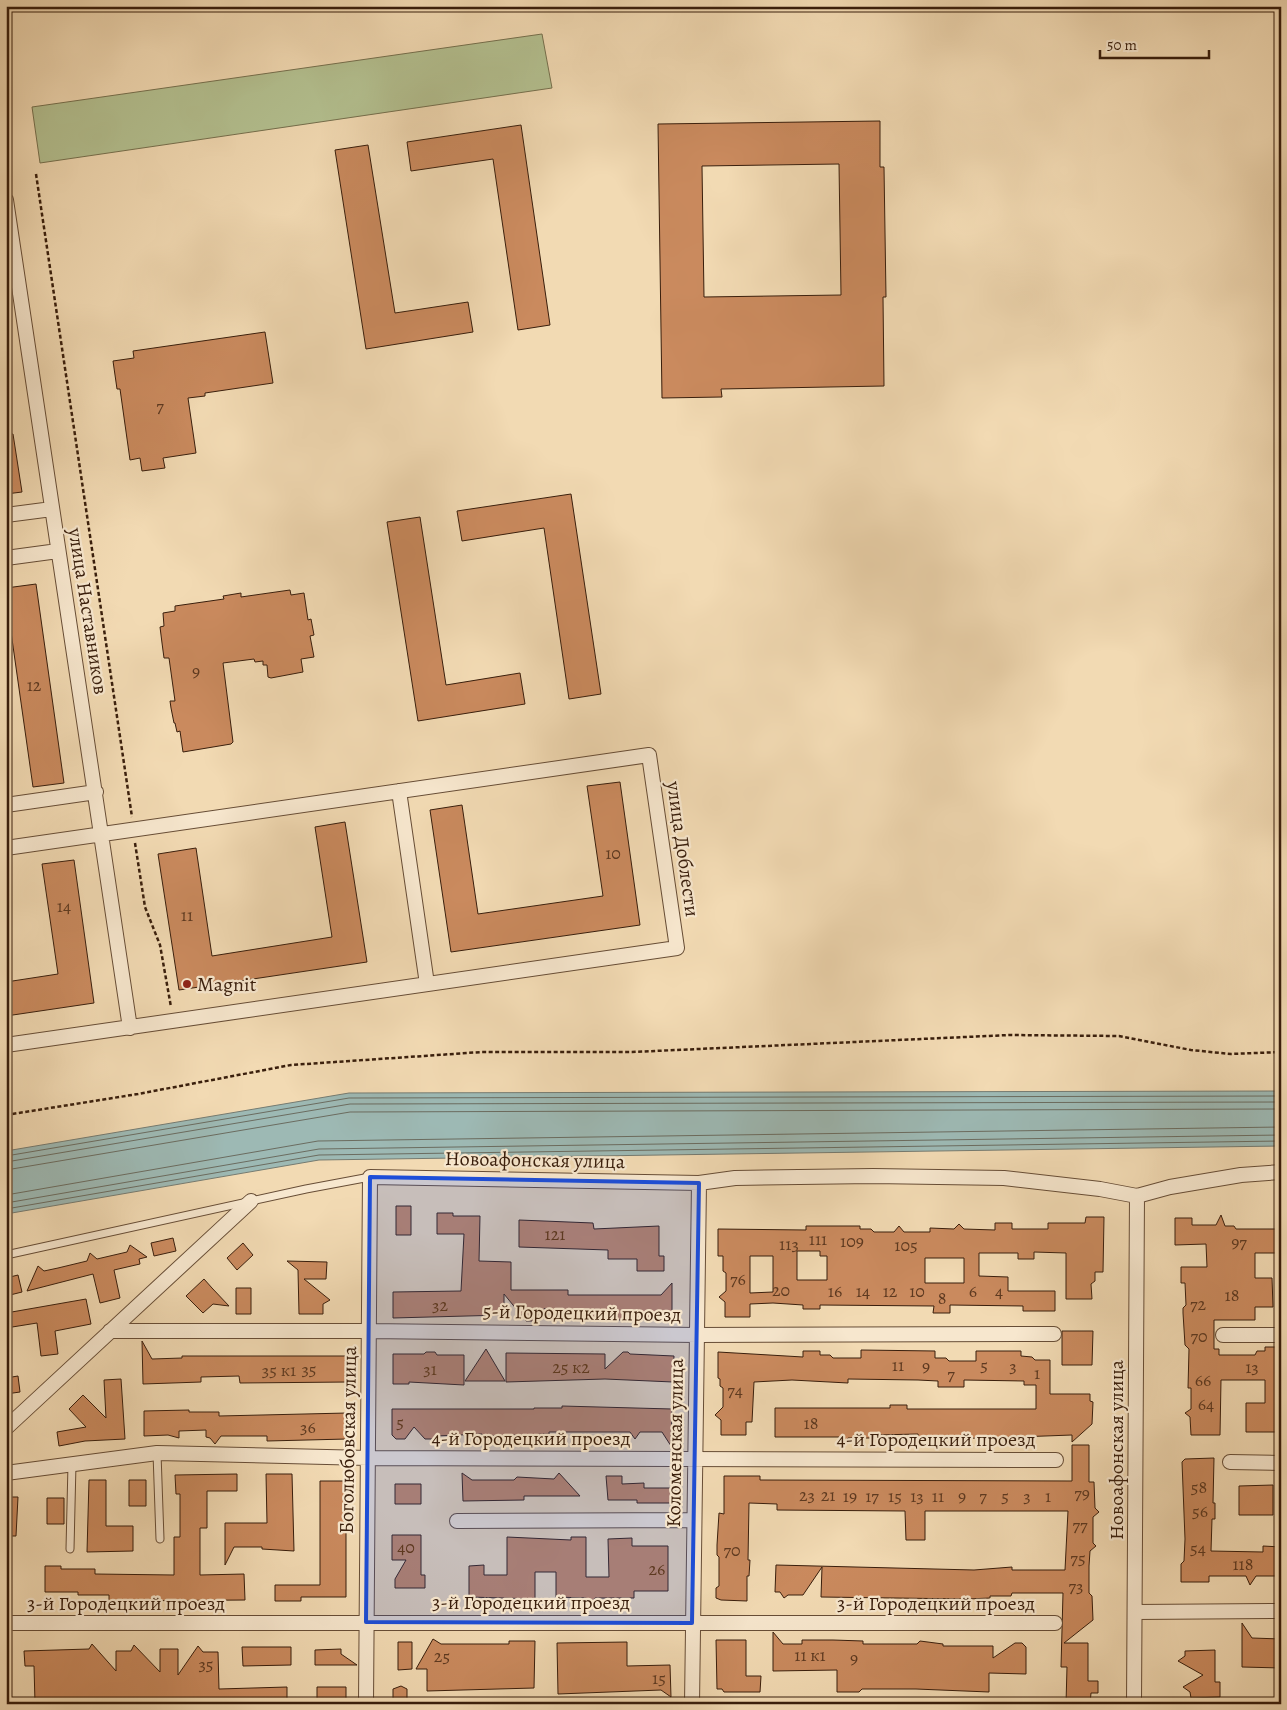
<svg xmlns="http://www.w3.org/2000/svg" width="1287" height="1710" viewBox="0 0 1287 1710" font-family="Alegreya,serif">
<rect width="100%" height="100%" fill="#f2dab3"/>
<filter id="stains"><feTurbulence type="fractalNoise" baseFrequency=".004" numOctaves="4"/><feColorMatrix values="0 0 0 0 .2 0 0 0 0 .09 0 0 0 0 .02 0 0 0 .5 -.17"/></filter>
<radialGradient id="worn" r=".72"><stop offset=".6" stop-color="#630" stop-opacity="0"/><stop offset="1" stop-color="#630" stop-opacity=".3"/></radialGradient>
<path fill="#b4c191" stroke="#76704e" d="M542,34L552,88L40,163L32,107Z"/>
<path fill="#9db9b4" stroke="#757b71" d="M1281,1091V1146L319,1160L6,1214V1151L349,1093Z"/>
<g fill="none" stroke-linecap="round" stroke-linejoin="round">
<path stroke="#6b6c60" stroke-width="1" d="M6,1156L349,1098L1281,1096
M6,1162L350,1104L1281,1102
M6,1170L350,1112L1281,1109
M6,1195L318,1141L1281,1127
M6,1203L319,1149L1281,1135
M6,1209L319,1155L1281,1141"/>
</g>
<path fill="#ca8a5e" stroke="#391e0c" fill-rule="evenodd" d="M880,121V167H884L886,297H883L884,386L721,389L722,397L662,398L658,124ZM839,164L841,295L704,297L702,166Z
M521,125L550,325L518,330L493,159L411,171L407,142Z
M368,145L395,313L468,302L473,332L366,349L335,150Z
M265,332L273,383L205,393V396L188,398L196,453L163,458L165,468L142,471L140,458L130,460L120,389H117L113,361L134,358L133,351Z
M6,434H13L22,492L6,494Z
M571,494L601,694L569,699L544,528L462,541L457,511Z
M420,517L446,685L520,673L525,704L418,721L387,522Z
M36,584L64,783L33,787L9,618L6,619V588Z
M290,590L291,595L304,593L308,620L311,619L314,635L310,636L314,657L301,659L303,672L271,678L268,677L267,665H263V661L255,662L254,659L223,663L233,742L231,744L183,752L180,731L177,732L175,723H174L171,708L170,701H175L169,658H164L162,643L160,627L164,626L163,613L175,611V606L224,599L223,596L241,593V597Z
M620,782L640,925L451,952L430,810L462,805L478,914L603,896L587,786Z
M345,822L367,962L179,990L158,854L196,848L212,956L332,937L315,827Z
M74,860L94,1003L6,1016V982L58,974L42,864Z
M396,1206H411V1235H396Z
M437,1213H453V1216H480L479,1261L511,1262V1290H568V1295H661L672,1283V1320H555L545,1308L536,1321H526L504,1294V1315L393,1318V1292L461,1291L464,1234H437Z
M1221,1215L1225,1226H1234L1236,1229H1281V1253H1255V1278H1272L1273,1307H1255V1320H1214V1349H1219V1355H1255L1257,1351H1265V1347H1281L1279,1432H1246V1403H1265V1380H1221L1220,1435H1191L1190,1417L1185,1413L1191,1409V1388H1188L1189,1349L1185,1345L1183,1313V1308L1186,1305L1185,1283H1181V1267H1207L1206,1244L1175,1245V1218H1192V1225H1216Z
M1086,1217H1104L1103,1272H1095V1281L1091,1284L1092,1299H1066V1253L1034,1252V1259H1018V1253H979V1276L1008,1277V1291H1055V1311H1023V1306L950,1305V1313H933L934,1306L820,1305V1309H803V1305L773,1303L750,1304V1317H725V1302L719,1297L726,1291V1273L723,1271V1256H718V1229L806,1230V1226H860V1229H871L874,1232H894L899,1226L904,1232H930V1228L954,1229L959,1224L964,1229L995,1230V1223H1012V1229H1048V1223H1085ZM797,1251H820V1256H827V1280H797ZM750,1256H773V1292L750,1293ZM925,1258H964V1283H925Z
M519,1220L593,1223L594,1229L659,1226V1256H664V1271H637V1259H608V1250L519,1247Z
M173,1238L176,1251L154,1256L151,1243Z
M243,1243L253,1255L237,1270L227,1258Z
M130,1245L147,1257L139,1259L140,1264L114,1270L120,1298L100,1303L93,1274L27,1291L38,1266L44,1271L58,1268L87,1261L90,1253L97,1259L127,1252Z
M287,1261L327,1262L326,1279H304L330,1300L323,1304V1314H299L298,1270Z
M18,1275L22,1292L6,1296V1278Z
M204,1279L212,1288L229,1306L213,1304L203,1313L186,1296Z
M236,1288H251V1314H236Z
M86,1299L91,1324L55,1331L58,1354L41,1356L37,1323L6,1328V1313Z
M1062,1331H1093L1092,1365H1062Z
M142,1341L152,1359L182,1358V1356H348V1382L240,1383L239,1376L201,1377V1382L143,1384Z
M486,1349L505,1381H465Z
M861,1350L935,1351V1358H946L949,1361H976V1351H1021V1356L1032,1357L1035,1360H1050V1394H1090V1401L1093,1402L1092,1424L1072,1442V1435L991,1438L987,1444L983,1438L919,1439L918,1434L877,1435V1438H848L843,1444L839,1437H775V1408H890V1405H907V1409H1036V1385H1024V1381L964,1380V1387H938V1381L918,1380L848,1379V1383L792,1380L754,1382L752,1422H746V1435H721V1420L715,1415L723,1407V1388L720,1386V1379L718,1378V1352L803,1357V1351H820V1355H830L833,1358H861Z
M426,1352H435L437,1355H464V1385L409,1382V1384H393V1354H424Z
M623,1352H628L630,1354L674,1356L673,1382L605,1379L506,1382V1353L605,1354V1369Z
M18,1376L20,1392L6,1394V1378Z
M121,1379L125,1439L85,1441L59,1446L57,1432L86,1427L69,1409L83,1395L106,1418L104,1380Z
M562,1406L672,1409L671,1446L662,1432H640L635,1439L630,1432H549V1434L491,1436L487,1441L482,1434L436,1436L434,1439H425L414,1427L405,1439H396L392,1435V1409H534V1408H562Z
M189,1410V1412H219V1416L347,1413V1439L267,1441V1436H221L215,1444L210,1438L206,1437V1430L179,1431V1438L168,1435L144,1436V1411Z
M1072,1445H1089V1482H1094L1095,1508L1099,1512L1093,1517V1543L1096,1546L1090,1551L1089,1566V1593L1092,1596L1093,1620L1064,1643H1088V1681H1098V1693H1091L1090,1704H1066L1067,1667H1061L1063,1593H1012L1011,1596H990V1598L968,1599L821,1597L822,1567L803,1595H788L784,1598L780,1592H775L776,1565L974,1570L1012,1567V1570H1065L1068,1511H925V1540H906L905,1511L777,1510V1504L749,1503L748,1560H750L749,1576H747V1601L721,1600L716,1598V1588L719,1586V1557L717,1555V1545L719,1513L724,1514V1476H760V1480L1072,1481Z
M1214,1458L1213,1503H1215V1519H1212L1211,1551L1263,1552V1546L1281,1547V1576H1256L1250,1585L1246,1576H1209V1582H1181V1564L1184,1561L1185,1539L1182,1462L1185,1459Z
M462,1473L472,1480H514L517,1477L554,1479L559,1473L580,1496H524V1500L463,1501Z
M237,1474V1491H207V1528H200V1575L244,1574L245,1600L109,1601V1595H78V1592H45V1566H61V1569H95V1574L174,1575V1537H180V1494H176L175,1475Z
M266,1474H292L294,1551L262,1549V1547H234L225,1565V1523H267Z
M606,1476H622V1484L644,1483V1488H673L676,1492V1499L673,1503H637V1500H608Z
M89,1480H106V1526H133V1551L87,1552Z
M129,1480H146V1506H129Z
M320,1481H346V1597H301V1601H275V1585H320Z
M395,1484H421V1504H395Z
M1273,1485V1515H1239V1486Z
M6,1497H18L16,1536H6Z
M47,1498H64V1524H47Z
M392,1535H421V1575H425V1588H395V1579L406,1560H392Z
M507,1537L571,1540V1537H586V1577H609L608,1539L632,1538V1546H668V1591H634V1598H595L591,1603L586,1598L556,1597V1572H535V1599L469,1597V1566L484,1565V1575H507Z
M1242,1623L1252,1638L1281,1639V1668L1242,1667Z
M773,1632L783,1644H802V1640H833L863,1641V1644H917L920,1641L943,1644V1646H993V1658L1015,1643H1022L1026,1647V1674L989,1673V1692L916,1689H862L859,1692H837V1670L773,1671Z
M433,1639L441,1644H509V1641H535L534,1688L427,1691V1669H416Z
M716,1640H746V1676H761L760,1692H724L722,1689H717Z
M398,1642H412V1669L398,1670Z
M627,1642V1666L670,1665L671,1697L661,1690L558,1694L557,1643Z
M92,1644L116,1671V1651H131L134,1645L160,1672V1649H178V1675L198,1646L203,1652H218L219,1689L287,1687V1704H269V1702L35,1703L34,1666H25L24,1651L89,1649Z
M242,1647H291V1665L243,1666Z
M341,1649V1654L357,1665H315V1650Z
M1215,1650V1682H1220V1697L1191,1698L1190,1692L1183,1687L1203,1675L1178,1661L1185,1656V1651Z
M401,1686L407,1689V1704H393V1689Z
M317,1687H346V1704H317Z"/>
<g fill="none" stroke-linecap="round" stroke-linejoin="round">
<defs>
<path id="service" d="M6,1255L306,1189L370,1177
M157,1453L160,1539
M70,1549L72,1464"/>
<path id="minor" d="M6,200L130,1028
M6,515L52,509
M6,558L58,551
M399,791L427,984
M6,805L96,792
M6,848L649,755L677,948L6,1045
M110,1331H369L697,1335L1054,1334
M1223,1335H1281
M6,1428L251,1201
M1230,1462L1281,1463
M6,1473L157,1453L368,1458L1056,1460
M457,1521L694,1520
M1135,1612L1281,1611
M6,1623H1055
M366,1704L370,1177L699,1183L735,1178L873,1176L1004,1178L1100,1189L1137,1196L1170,1187L1241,1175L1281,1172
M692,1704L699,1183
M1134,1704L1137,1196"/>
</defs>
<use href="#service" stroke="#674d36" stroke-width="9"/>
<use href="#minor" stroke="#674d36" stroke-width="16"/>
<path stroke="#391e0c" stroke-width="2.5" stroke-dasharray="4 2.5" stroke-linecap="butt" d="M36,174L132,817
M135,843L145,907L160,945L171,1007
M6,1115L138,1094L291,1065L482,1052H632L1010,1035L1119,1036L1191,1050L1231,1054L1281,1052"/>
<use href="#service" stroke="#f7e7ce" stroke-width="7"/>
<use href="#minor" stroke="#f7e7ce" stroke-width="14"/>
</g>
<path fill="#1d4ed8" fill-opacity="0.2" stroke="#1d4ed8" stroke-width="4" stroke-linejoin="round" d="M370,1177L699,1183L692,1623L366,1622Z"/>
<circle fill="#8f2418" stroke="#f7e7ce" stroke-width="2" cx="187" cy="984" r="5"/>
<g text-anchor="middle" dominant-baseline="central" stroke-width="4.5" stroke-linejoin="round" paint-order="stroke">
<g font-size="18" fill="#5d3920">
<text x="160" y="406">7</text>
<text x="196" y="671">9</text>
<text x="34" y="685">12</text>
<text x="613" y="853">10</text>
<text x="64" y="906">14</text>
<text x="187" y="915">11</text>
<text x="555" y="1234">121</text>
<text x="818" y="1239">111</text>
<text x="852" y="1241">109</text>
<text x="1239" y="1242">97</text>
<text x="789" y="1244">113</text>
<text x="906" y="1245">105</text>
<text x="738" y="1279">76</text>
<text x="781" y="1290">20</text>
<text x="835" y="1291">16</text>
<text x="863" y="1291">14</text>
<text x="890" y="1291">12</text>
<text x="917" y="1291">10</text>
<text x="973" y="1291">6</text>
<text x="999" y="1291">4</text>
<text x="1232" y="1295">18</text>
<text x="942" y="1298">8</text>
<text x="1198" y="1304">72</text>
<text x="440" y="1305">32</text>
<text x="1199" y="1336">70</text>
<text x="898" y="1365">11</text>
<text x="984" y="1365">5</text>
<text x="926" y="1366">9</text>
<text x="1013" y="1366">3</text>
<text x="571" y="1367">25 к2</text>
<text x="1252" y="1367">13</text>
<text x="309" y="1369">35</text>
<text x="430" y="1369">31</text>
<text x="279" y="1370">35 к1</text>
<text x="1037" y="1373">1</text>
<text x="951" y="1374">7</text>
<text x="1203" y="1380">66</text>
<text x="735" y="1390">74</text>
<text x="1206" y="1404">64</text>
<text x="400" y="1422">5</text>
<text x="811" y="1423">18</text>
<text x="308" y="1427">36</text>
<text x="1199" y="1487">58</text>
<text x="1082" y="1493">79</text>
<text x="807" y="1495">23</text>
<text x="828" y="1495">21</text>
<text x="850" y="1496">19</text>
<text x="872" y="1496">17</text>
<text x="895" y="1496">15</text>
<text x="917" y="1496">13</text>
<text x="938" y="1496">11</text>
<text x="962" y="1496">9</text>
<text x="983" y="1496">7</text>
<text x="1005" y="1496">5</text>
<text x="1027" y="1496">3</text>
<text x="1048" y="1496">1</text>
<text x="1200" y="1511">56</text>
<text x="1080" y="1525">77</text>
<text x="406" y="1547">40</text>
<text x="1198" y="1548">54</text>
<text x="732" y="1550">70</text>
<text x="1078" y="1558">75</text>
<text x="1243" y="1564">118</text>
<text x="657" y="1569">26</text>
<text x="1076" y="1586">73</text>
<text x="810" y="1655">11 к1</text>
<text x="442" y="1656">25</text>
<text x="854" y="1658">9</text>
<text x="206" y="1664">35</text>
<text x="659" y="1678">15</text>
</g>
<g font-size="20" fill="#391e0c" stroke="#f7e7ce">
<text transform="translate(88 611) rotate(81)">улица Наставников</text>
<text transform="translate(683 849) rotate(82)">улица Доблести</text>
<text transform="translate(535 1160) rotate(1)">Новоафонская улица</text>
<text transform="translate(582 1313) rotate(1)">5-й Городецкий проезд</text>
<text x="531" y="1438">4-й Городецкий проезд</text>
<text x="936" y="1439">4-й Городецкий проезд</text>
<text transform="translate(348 1440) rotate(-89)">Боголюбовская улица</text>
<text transform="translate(675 1443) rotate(-89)">Коломенская улица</text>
<text transform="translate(1116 1450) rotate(-90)">Новоафонская улица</text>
<text x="531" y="1602">3-й Городецкий проезд</text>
<text x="126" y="1603">3-й Городецкий проезд</text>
<text x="936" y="1603">3-й Городецкий проезд</text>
</g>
<g font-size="20" fill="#391e0c" stroke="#f7e7ce" text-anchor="start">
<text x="197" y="984">Magnit</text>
</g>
</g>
<rect width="1287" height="1710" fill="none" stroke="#f2dab3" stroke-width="25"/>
<rect x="8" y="8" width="1272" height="1695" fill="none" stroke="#391e0c" stroke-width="2.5"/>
<rect x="12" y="12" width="1262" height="1685" fill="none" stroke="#391e0c"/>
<path d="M1100 50v8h109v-8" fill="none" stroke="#391e0c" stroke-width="2.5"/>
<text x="1107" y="50" font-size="15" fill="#391e0c" stroke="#f7e7ce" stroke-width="4" paint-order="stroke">50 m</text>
<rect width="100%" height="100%" filter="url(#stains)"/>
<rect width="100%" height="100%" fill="url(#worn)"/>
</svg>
